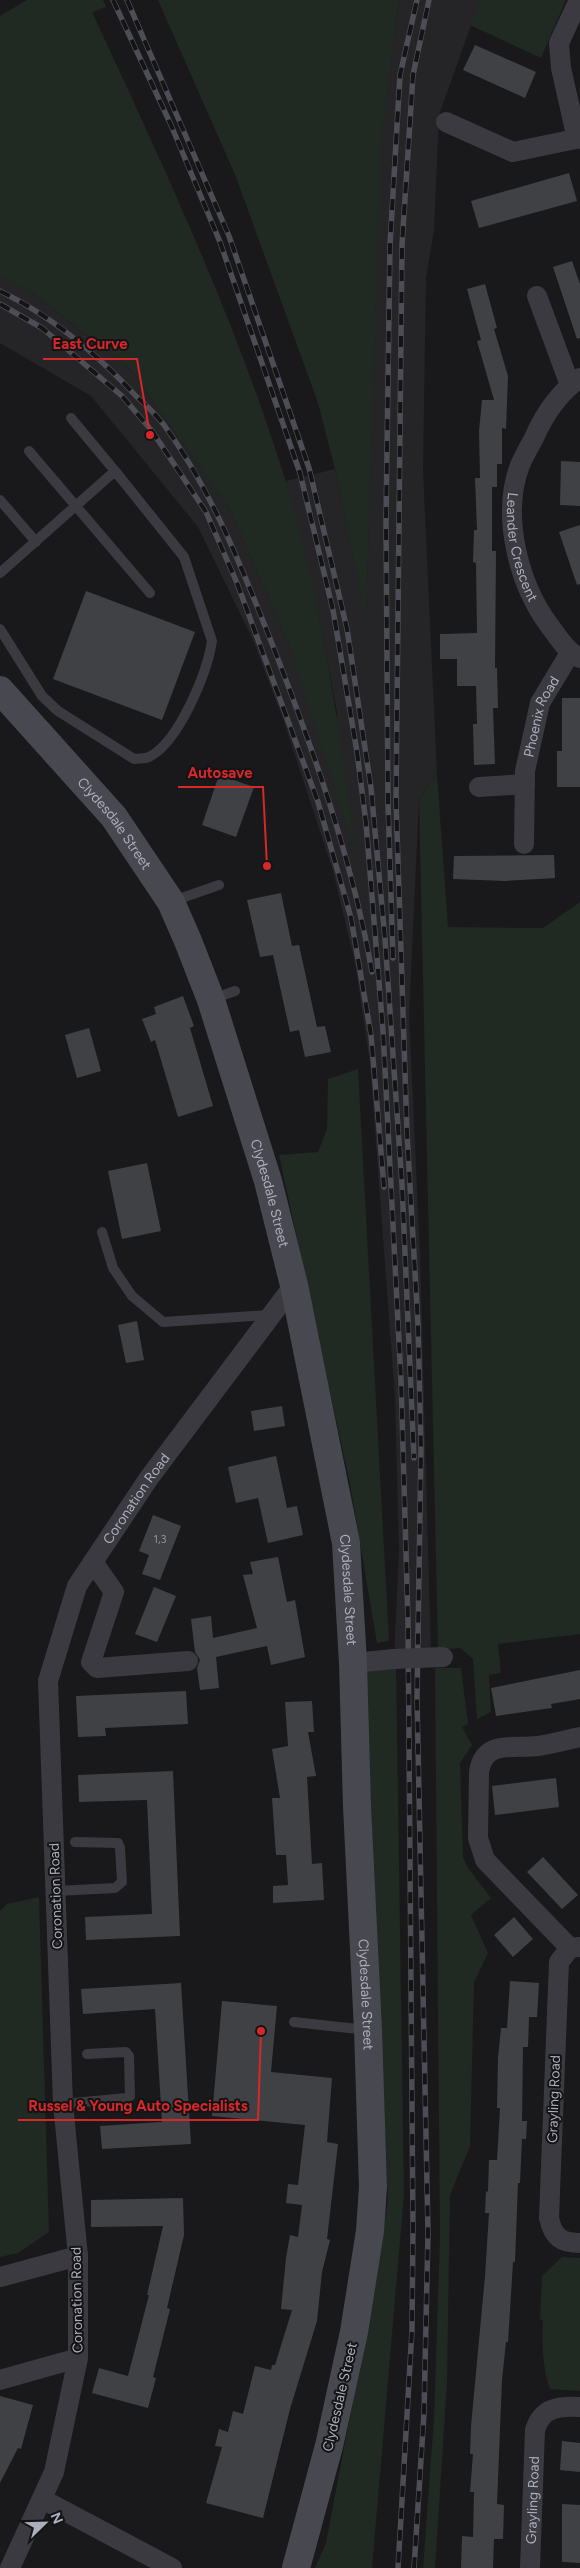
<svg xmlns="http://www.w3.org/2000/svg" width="580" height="2568" viewBox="0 0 580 2568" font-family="Figtree,sans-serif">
<rect width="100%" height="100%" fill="#19191b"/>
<path fill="#252528" d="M399,0H480L439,115L434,230L426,278L423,471L437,774L419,800L409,1015L420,1253L431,1657L394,1659L399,1550L395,1398L370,1063L355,963L333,871L283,719L253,640L198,527L91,396L0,343V277L32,293L131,370L230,510L290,648L338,717L318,611L286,481L335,469L366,619L380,146Z"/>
<path fill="#202922" d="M27,0H103L106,7L92,12C163,165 235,318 285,479C323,601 339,730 356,857L290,648L230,510L131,370L32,293L0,277V16Z
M158,0H399L381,142L366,622L335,469L318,403L236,177Z
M480,0H566L541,58L470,25Z
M437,774L448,927L543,928L580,902V1634L498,1644L501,1673L489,1675L491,1712L477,1719L473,1659L460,1648L438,1650L419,800Z
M358,1069L389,1641L377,1643L350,1484L279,1155L318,1152L327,1129L328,1079Z
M396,1668L404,2194L372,2568H315L326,2543L377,2273L388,2200L365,1672Z
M435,1668H461L468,1724L462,1727L472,1745L460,1763L463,1857L468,1868L491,1898L471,1915L488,1953L474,1983L470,2146L450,2195L447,2383L435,2568H423L434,2418L440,2237Z
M39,1897L49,2232L18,2253L0,2257V1911L7,1904Z
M562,2257L580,2258V2391L550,2389C542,2366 542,2344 543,2320L540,2319L542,2276Z"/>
<path fill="#404145" d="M475,45L536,72L525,98L463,70Z
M569,173L577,201L479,228L471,201Z
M572,261L580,284V338L577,339L553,267Z
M485,284L497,328L494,329L508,376L506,429L502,428V464H497V487H492V551H496L495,668H497L498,708H493L495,764L474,765L473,724H477L476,686H457V659H440V634L477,633L476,563L473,562L474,530H477L475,478H480L479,431L482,400H494L477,341L481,340L467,289Z
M561,461L580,462V506L560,505Z
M580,525V584L577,585L559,532Z
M86,591L195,632L162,720L53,679Z
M562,698H580V787H557V751H562Z
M219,775L254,787L236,837L202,825Z
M554,855L555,878L505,881L453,879L454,856Z
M281,893L292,946L299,945L317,1027L325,1026L331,1052L305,1057L299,1030L290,1032L273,955L260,957L247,900Z
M183,996L194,1026L190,1028L213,1106L178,1117L155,1040L151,1042L142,1019L156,1014L154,1007Z
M89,1028L101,1071L77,1078L65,1035Z
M147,1163L161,1231L122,1239L108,1171Z
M137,1321L144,1360L126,1363L118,1325Z
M282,1406L285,1426L254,1431L251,1411Z
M276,1456L287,1508L297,1506L303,1535L268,1543L258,1498L236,1503L228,1467Z
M153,1515L181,1526L160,1580L142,1574L149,1555L139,1551Z
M278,1557L287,1602L295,1600L305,1657L271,1665L267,1646L216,1657L219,1688L200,1690L197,1668L200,1660L195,1652L191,1619L211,1616L213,1638L257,1628L243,1575L253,1574L250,1562Z
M154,1587L176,1596L157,1642L135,1634Z
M580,1670V1699L551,1704L552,1708L496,1716L491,1688Z
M186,1691L188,1724L105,1728L106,1736L78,1737L76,1696Z
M312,1701L314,1732H308L316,1776L307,1777L312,1864L322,1863L324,1900L273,1903V1886L288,1885L286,1855H276L272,1798H280L272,1749L288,1746L285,1702Z
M173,1771L180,1936L86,1940L85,1917L152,1914L147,1800L79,1802L78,1775Z
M556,1778L559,1807L495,1815L492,1786Z
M543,1857L578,1895L562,1909L527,1872Z
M514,1917L533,1939L513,1957L494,1935Z
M510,1981L539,1983L537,2017H529L528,2047H523L522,2121H527L526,2139H522L520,2183H518L515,2262H513L508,2342H506L502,2380L497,2504L504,2505L503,2539H494L493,2568H461L462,2536L473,2537L474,2492H470L473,2454H470L471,2426L485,2276L489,2213H485L486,2191L488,2192L489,2160H497L500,2108H497L498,2058L501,2028H507Z
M181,1983L191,2144L102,2149L100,2126L162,2122L155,2009L83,2014L81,1989Z
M222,2001L277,2006L271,2072L332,2078L327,2142L338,2144L327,2239L330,2240L322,2272L317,2321L290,2409L263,2518L206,2503L222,2447L215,2446L219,2429L228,2432L233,2411L243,2414L255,2366L271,2370L272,2365H275L292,2310L281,2309L286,2258L290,2235L298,2237L302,2205L286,2203L288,2184L298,2185L305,2125L212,2116Z
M183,2198L184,2235L167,2308L170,2309L153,2377L156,2378L148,2408L92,2393L99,2368L128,2376L149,2295H147L163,2226L91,2227V2200Z
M0,2396L33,2405L21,2449L18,2448L0,2483Z
M562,2441L580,2443V2472L560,2470Z
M562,2504L580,2505V2563L562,2562Z"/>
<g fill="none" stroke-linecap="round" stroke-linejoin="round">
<path stroke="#3a3a40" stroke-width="10" d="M71,418L115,471
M29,451L150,593
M0,500L36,542
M0,573L115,471L184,557L212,641C207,673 179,742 149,757C145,759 139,758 134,759L58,711L42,696L0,629
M173,901L219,885
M212,999L235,991
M102,1232L113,1268L132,1296L163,1322L269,1315
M56,1891L115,1888L122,1882L120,1848L118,1843L75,1842
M294,2022L367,2030
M63,2104L126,2098L130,2096L129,2056L126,2052L87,2054"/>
<g stroke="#3a3a40" stroke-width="20">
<path d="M446,122L513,152L580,138"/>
<path d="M577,139L561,68L559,43L579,0"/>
<path d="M537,296L570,385"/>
<path id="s1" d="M580,378C559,393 544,415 534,438C529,447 524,456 520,465C501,515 518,583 549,625C559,638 566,651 580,658"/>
<path d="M479,787L525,784"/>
<path id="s2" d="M524,844L525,771L540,703L570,653"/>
<path d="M93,1562L114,1592L91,1662L97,1668L188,1661"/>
<path d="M353,1663L394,1659"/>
<path d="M580,1947L570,1948L559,1962L549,2218C553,2237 561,2243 580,2243"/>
<path d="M570,1948L485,1860L478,1838L479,1772C484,1739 514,1749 538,1746C552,1744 566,1740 580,1737"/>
<path d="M0,2277L78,2256"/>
<path d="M0,2380L78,2358"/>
<path d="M42,2499L172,2568"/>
<path id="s3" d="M10,2568L54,2472L78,2358V2256L63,2104L48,1681L77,1586L149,1478L294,1285"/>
<path id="s4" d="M530,2568L535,2430C542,2407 559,2406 580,2407"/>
</g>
<path stroke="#484850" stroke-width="28" id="s5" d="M0,690L114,817L171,902L188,941L211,1000L268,1181L294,1285L346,1543L353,1663L357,1806L368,2030L373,2187L370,2231L354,2332L329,2446L296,2568"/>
<defs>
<path id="rail" d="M113,0L171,125L220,242L300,473L333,610L357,752L366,823L383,1031L401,1380L408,1621L413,2227L412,2330L398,2568
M127,0L229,236L309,468L347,629L371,788L385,939L402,1185L414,1458
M0,291C53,317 96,353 136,396C146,405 156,415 164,425C212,491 241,566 271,641C313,749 352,858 372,972
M0,304L42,328L122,396L152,431L206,512L237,583L318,802L351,918L371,1035L384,1187
M393,958L388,802L386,521L390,245L400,75L417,0
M414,2568L424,2413L428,2233L417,1698L421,1449L418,1325L407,1133L396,801L402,245L413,75L429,0"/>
</defs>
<use href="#rail" stroke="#4d4e55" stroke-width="5.5"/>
<use href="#rail" stroke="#141416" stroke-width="4" stroke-dasharray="11" stroke-linecap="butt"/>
<path stroke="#3a3a40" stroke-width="20" d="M394,1659L443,1657"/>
</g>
<g text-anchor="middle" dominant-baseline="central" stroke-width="4" stroke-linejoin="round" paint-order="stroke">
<g font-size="11" fill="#90939e">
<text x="160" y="1539">1,3</text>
</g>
<g font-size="14" fill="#abaebb" stroke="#141416">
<text stroke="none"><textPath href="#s1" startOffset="191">Leander Crescent</textPath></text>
<text stroke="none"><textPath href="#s2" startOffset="130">Phoenix Road</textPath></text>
<text stroke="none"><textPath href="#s5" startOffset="176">Clydesdale Street</textPath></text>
<text stroke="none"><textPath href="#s5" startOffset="581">Clydesdale Street</textPath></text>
<text stroke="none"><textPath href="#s3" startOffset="1105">Coronation Road</textPath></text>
<text stroke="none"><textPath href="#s5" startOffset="986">Clydesdale Street</textPath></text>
<text transform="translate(56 1896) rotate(-92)">Coronation Road</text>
<text stroke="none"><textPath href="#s5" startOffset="1391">Clydesdale Street</textPath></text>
<text transform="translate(554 2099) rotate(-88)">Grayling Road</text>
<text transform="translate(77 2300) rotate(-91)">Coronation Road</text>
<text transform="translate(340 2397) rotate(-77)">Clydesdale Street</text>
<text stroke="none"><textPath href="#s4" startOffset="68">Grayling Road</textPath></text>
</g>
</g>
<path fill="none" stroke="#d62828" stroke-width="2" d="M150 435L137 359H43M267 866L263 787H178M261 2031L258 2120H18"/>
<g fill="#d62828" stroke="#141416" stroke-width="2">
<circle cx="150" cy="435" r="5"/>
<circle cx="267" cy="866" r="5"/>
<circle cx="261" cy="2031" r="5"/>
</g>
<g font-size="15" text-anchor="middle" font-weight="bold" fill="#d62828" stroke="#141416" stroke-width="4" stroke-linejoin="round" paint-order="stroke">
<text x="90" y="349">East Curve</text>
<text x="220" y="778">Autosave</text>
<text x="138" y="2111">Russel &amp; Young Auto Specialists</text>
</g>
<g transform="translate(45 2523) rotate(67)" stroke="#141416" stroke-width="4" paint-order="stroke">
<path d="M0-4L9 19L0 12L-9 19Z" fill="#abaebb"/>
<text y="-8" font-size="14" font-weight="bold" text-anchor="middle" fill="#abaebb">N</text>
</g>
</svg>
